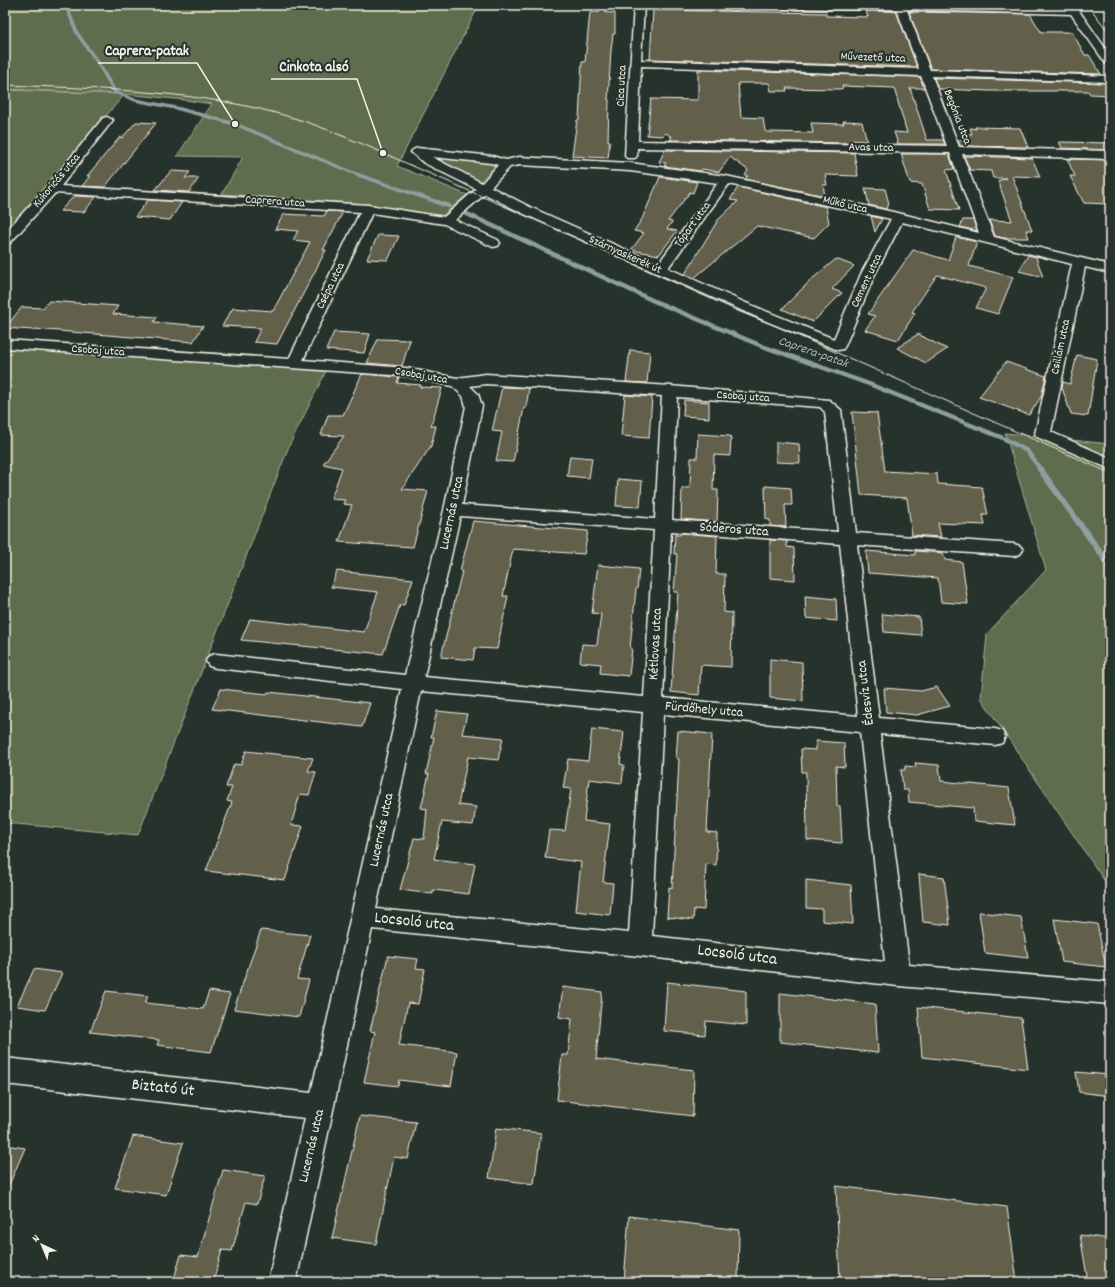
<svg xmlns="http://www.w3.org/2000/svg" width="1115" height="1287" viewBox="0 0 1115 1287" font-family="Dekko,sans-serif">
<rect width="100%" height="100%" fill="#26332d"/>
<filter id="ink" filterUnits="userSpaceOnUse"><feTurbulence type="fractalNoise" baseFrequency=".025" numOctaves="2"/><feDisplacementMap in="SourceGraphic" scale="8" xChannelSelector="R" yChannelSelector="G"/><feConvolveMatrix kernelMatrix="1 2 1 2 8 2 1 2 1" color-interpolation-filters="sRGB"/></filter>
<g filter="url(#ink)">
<path fill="#5e6c4e" stroke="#a9ae9b" d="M5,5H479L397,166L467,195L442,216L366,204L222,194L243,157L177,156L212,104L185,100L125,94L5,232V90L122,94L5,89Z
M434,158L492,161L495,167L479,182Z
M5,343L328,367L289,446L138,835L5,823Z
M1005,433L1110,444V889L981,698L987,634L1046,570Z"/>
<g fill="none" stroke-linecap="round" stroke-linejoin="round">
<path stroke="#8e9fa0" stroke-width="3.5" d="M66,5L77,33L98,63L115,92L135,100L176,108L235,124L356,174L440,203"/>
<path stroke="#8e9fa0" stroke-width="4.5" d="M437,202L449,206
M465,213L654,301L762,346L869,384L1003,438L1027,451L1041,470"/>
<path stroke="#8e9fa0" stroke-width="6" d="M1040,469L1110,566"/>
</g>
<path fill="#625e4b" stroke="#f4f1e8" d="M653,10L826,13V16L868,17L866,11H896L917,67L650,59Z
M590,12L615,13V34H613L611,50L608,100H609L608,141H610L608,158L572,156L577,120H579L582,62H585Z
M909,12L1030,14L1041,32H1072L1085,55H1089L1101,74L931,69Z
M698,70L920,77L924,88H910L927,140H943L945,144H898L894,132L907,133L894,88L842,86L843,88L840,89L786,88L787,91H771L769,83H738L741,117L763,118L765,131L767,132L813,133L811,123L844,124L843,121L862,122L867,141L851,140L852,143L670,140L672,136H670L666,133L662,136L647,135L651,99L698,100Z
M934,78L1106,83L1110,90V95L1090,94L1088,91H990L938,89Z
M136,122L156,123L105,187L82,186L90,176H87L120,137L122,138Z
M975,127L1020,128L1028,147L960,146L958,140H964L961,134H972L970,128L976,129Z
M1059,142L1110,143V150L1062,148Z
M665,150L854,153L858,176L825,175L827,185H823L825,196L745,179L748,176H745L748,170L730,157L719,172L702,169L701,171L664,166L666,163L659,162Z
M901,154H949L954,169L946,170L959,210L930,209L922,184L910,183Z
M964,156L1032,158L1040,177L1012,176L1032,230H1026L1029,238H1003L995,236L989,220L1012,221L998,181L1006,178H993L991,171L970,170Z
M1067,159L1110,160V204L1084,203L1070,176H1075Z
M171,171L190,172L185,178H199L189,192L155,190Z
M660,177L697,182L693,193L690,192L668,221L672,222L667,229L677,231L659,255L631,250L644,233L634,231L642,219Z
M738,187L826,207L829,223L814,238L757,226L694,278L685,274L718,220L738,201L730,200Z
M865,188L885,189L889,204L886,209L869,205Z
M74,196L96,197L84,212L60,211Z
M148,200L182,202L170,220L135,217Z
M327,211L343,212L323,250H326L277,344L254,342L261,328L222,326L233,308L273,311L310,242L293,240L298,231L275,229L284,214L322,216H324Z
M871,216L882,219L875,232Z
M963,220H973L977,231L960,227Z
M378,235L399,236L388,260L367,259Z
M956,237L977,242L969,266L1013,277L998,314L976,308L986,288L937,275L912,312L915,313L898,340L865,330L875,316L868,314L913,250L948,260Z
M1028,255L1036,257L1043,277L1019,271Z
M836,259L854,266L832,289L842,293L813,322L782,309L811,280Z
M49,301L118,306L113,314L157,317L154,322L203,326L193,342L34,329L33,330L5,328L22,307L43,308Z
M334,332L370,334L364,353L326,350Z
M918,334L931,341L947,349L926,363L897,348Z
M378,339L410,340L402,366L367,363Z
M630,350L650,352L647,383L626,382Z
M1077,355L1097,359L1088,416L1071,414L1062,388L1063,382L1070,384Z
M1006,362L1046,376L1041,397L1029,415L979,397Z
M362,374L399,377L397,383L421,385L420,387L442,388L431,426H436L431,446L402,489L428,491L413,547L339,542L352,505L343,504L345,500L331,499L342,468L323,464L344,436L321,435L328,415H343Z
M502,387L529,388L526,408H524L513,462L496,461L502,432L492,431Z
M625,395L652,397L649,438L621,436Z
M684,400L709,402V418L683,416Z
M852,412L877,413L885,471L937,474L938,484L982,487L988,515H983L985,525L938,523L941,537L912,535L907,498L861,495Z
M698,434L730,436L731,438L730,456L714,455L713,490H718L717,522L681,519L682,488H690L691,458H697Z
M776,442L799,444L800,463L776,462Z
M570,456L592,458L589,478L567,476Z
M618,479L642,481L640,507L616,506Z
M765,486L791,488L792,505H785L786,527L770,526V520L766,519Z
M473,521L588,531L584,554L513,549L503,596H508L497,649L475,648L473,660L441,657L462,571H460Z
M680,533L717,536L716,574H725L724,612L732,613L731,667L701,665L699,695L671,692L678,592H674L677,554H674L675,535H680Z
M770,540L787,541V547L794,548L795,580L770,578Z
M866,551L915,555V551L943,553L945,560L962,562L968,604L941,602L938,578L868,573Z
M598,565L639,569L637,589H636L630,648H632L629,676L600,673L601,664L580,662L582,644L597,645L601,614L592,613Z
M337,571L413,579L404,605H400L383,654L241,640L250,619L364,632L378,592L331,587Z
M805,596L836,599L837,621L806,618Z
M882,614L919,617L921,635L884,632Z
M770,659L802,662L803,701L770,698Z
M937,687L950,706L917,715L886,712L884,688L921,691Z
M221,689L267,694L268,692L370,703L362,727L212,709Z
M437,711L467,714L462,734L503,738L498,760L468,757L458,805L476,807L473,825L442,822L434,859L475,864L469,894L433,890V894L400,890L414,838L424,839L427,809L421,808L429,774H426L434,737H431Z
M592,729L624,732L620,764L624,765L622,783L589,779L584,821L610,824L603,882L613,883L610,915L576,911L581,862L545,858L549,830L565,831L571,789L563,788L568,759L588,761Z
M678,731L712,734L707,832L717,833L716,865L706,864L704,910L694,909L693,920L667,917L669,887L672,888L677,799L679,759L676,758Z
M816,741L844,743L845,767L836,766L837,806H840L842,843L807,840L806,772H802L801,749L816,750Z
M246,751L313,758L308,771L316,772L309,795L300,794L291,825L303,826L285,880L206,871L232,802L227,801L232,787H226L234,764L241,765Z
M915,763L939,765L941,781L1009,788L1015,825L974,821L973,808L909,802L908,790H903L901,770H905V766L916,767Z
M919,874L944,877L950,925L923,922Z
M806,880L851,885L853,924L822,921V909L806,908Z
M979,912L1021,917L1028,958L985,953Z
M1054,919L1097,924L1106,967L1062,962Z
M261,930L310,935L297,979L309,980L299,1017L234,1009Z
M388,956L418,959L416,968L425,969L418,1004L408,1003L399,1045L457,1052L451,1086L399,1080L398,1086L364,1082L375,1032L370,1031Z
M34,969L62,973L45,1010L17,1006Z
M667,982L746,991V1025L706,1021L705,1035L664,1031Z
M563,987L602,992L596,1059L694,1070L693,1116L557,1100L562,1055H568L572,1019L559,1017Z
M106,991L148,996L145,1003L203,1009L209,991L230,994L211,1052L157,1045L159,1040L90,1032Z
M780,993L875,1004L878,1053L780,1042Z
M918,1007L1021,1018L1028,1069L922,1057Z
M1076,1072L1110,1075V1096L1079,1092Z
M360,1116L416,1122L408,1159L394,1157L376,1244L332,1238Z
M496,1128L541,1133L534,1184L489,1178Z
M133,1136L183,1143L166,1195L115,1188Z
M5,1145L25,1148L5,1194Z
M223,1170L265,1176L257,1204L246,1202L232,1251L222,1250L213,1282H173L181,1255L198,1257Z
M836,1186L1007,1207L1017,1282H840Z
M629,1216L739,1230L738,1282H624Z
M1080,1235L1110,1239V1282H1088Z"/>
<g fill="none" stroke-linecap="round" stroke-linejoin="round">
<defs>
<path id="street" d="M634,5H644L641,60L919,69L897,10L780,8L775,5H921L1067,8L1065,5H1075L1110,55V65L1106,64L1071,14L907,10L930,70L1110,76V82L932,76L959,147L1110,151V159L962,154L994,237L1110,265V273L1085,267L1051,432L1110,458V469L1037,437L1035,434L1072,264L902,222L875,274L845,346L843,349L838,350L736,309L522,213L485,194L455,220L498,240L500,243L498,246L493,247L444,224L372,213L303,360L406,368L457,378L486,374L670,386L829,400L841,410L856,533L1014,544L1020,546L1023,550L1020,554L1014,556L857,545L879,718L995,729L1002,731L1005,737L1002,743L995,745L880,734L909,965L1110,982V1004L898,986L640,956L372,929L296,1282H268L305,1118L5,1084V1058L311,1093L402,689L216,668L209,666L206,661L209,656L216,654L405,675L444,510L466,406L463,396L452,386L406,376L5,348V340L289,359L360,212L55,193L10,243L5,244V232L48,186L103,118L107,117L113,120L61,186L368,205L444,217L476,189L424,163L411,152L413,150L417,148L492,156L506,160L519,157L630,163L726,176L898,213L979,233L950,153L637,148V156L635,158H627L625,156ZM641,66L921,76L947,146L638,141ZM432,157L491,163L498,165L482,183ZM519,165L630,171L718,183L658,264L530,207L491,187L510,167ZM729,184L891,219L861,274L834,339L746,303L668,268ZM486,384L662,396L655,519L462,505L482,406L478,394L470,386ZM677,397L820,407L825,412L838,532L672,520ZM460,516L654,530L644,697L424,677ZM671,531L840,544L858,716L663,698ZM421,691L643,712L629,933L376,909ZM663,714L860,732L885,962L652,936Z"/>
</defs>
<use href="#street" stroke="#f4f1e8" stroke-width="3"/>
<use href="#street" fill="#26332d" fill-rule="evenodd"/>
<path stroke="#f4f1e8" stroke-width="1" d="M1088,5L1110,34
M5,85C102,89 203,90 297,119C320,126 342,136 365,145L1110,473"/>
</g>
</g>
<g text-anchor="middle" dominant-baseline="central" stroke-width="4" stroke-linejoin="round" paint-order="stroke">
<g font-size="12" fill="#f4f1e8" stroke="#26332d">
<text transform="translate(873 58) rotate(2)">Művezető utca</text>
<text transform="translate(622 86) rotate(-87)">Cica utca</text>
<text transform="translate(957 117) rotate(69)">Begónia utca</text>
<text transform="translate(871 148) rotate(1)">Avas utca</text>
<text transform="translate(57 181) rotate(-50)">Kukoricás utca</text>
<text transform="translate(275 202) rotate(4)">Caprera utca</text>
<text transform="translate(845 205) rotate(13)">Műkő utca</text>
<text transform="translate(693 225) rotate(-54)">Tópart utca</text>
<text transform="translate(625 255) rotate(24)">Szárnyaskerék út</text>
<text transform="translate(867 281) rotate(-65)">Cement utca</text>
<text transform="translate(331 286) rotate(-64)">Csépa utca</text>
<text transform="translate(1061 347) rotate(-78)">Csillám utca</text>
<text transform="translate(98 351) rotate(4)">Csobaj utca</text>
<text transform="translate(421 376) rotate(10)">Csobaj utca</text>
<text transform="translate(743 397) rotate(4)">Csobaj utca</text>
</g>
<g font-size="13" font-style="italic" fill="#b0bab8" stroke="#26332d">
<text transform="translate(813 353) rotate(19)">Caprera-patak</text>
</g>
<g font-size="14" fill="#f4f1e8" stroke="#26332d">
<text transform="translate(452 513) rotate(-78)">Lucernás utca</text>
<text transform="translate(734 530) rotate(4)">Sóderos utca</text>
<text transform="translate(656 644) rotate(-87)">Kétlovas utca</text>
<text transform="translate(866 693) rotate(-97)">Édesvíz utca</text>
<text transform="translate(704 710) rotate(5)">Fürdőhely utca</text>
<text transform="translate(382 830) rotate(-78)">Lucernás utca</text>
<text transform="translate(312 1146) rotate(-77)">Lucernás utca</text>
</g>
<g font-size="17" fill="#f4f1e8" stroke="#26332d">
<text transform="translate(414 923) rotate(6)">Locsoló utca</text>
<text transform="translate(737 956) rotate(7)">Locsoló utca</text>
<text transform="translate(163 1089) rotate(6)">Biztató út</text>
</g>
</g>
<path fill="none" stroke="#f4f1e8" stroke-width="1.5" d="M235 124L197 63H98M383 153L357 79H271"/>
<g fill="#f4f1e8" stroke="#26332d" stroke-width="1.5">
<circle cx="235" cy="124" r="4"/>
<circle cx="383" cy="153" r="4"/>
</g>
<g font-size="15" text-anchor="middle" font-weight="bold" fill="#f4f1e8" stroke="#26332d" stroke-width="4" stroke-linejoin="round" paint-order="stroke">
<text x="147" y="55">Caprera-patak</text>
<text x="314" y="71">Cinkota alsó</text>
</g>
<rect width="1115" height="1287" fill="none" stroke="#26332d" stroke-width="20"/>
<rect x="10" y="10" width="1095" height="1267" fill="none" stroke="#f4f1e8" stroke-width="1.5" filter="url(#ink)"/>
<g transform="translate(42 1245) rotate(316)" stroke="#26332d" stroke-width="3" paint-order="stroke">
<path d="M0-3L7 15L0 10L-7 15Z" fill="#f4f1e8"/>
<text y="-6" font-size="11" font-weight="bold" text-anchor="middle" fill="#f4f1e8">N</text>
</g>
</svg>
